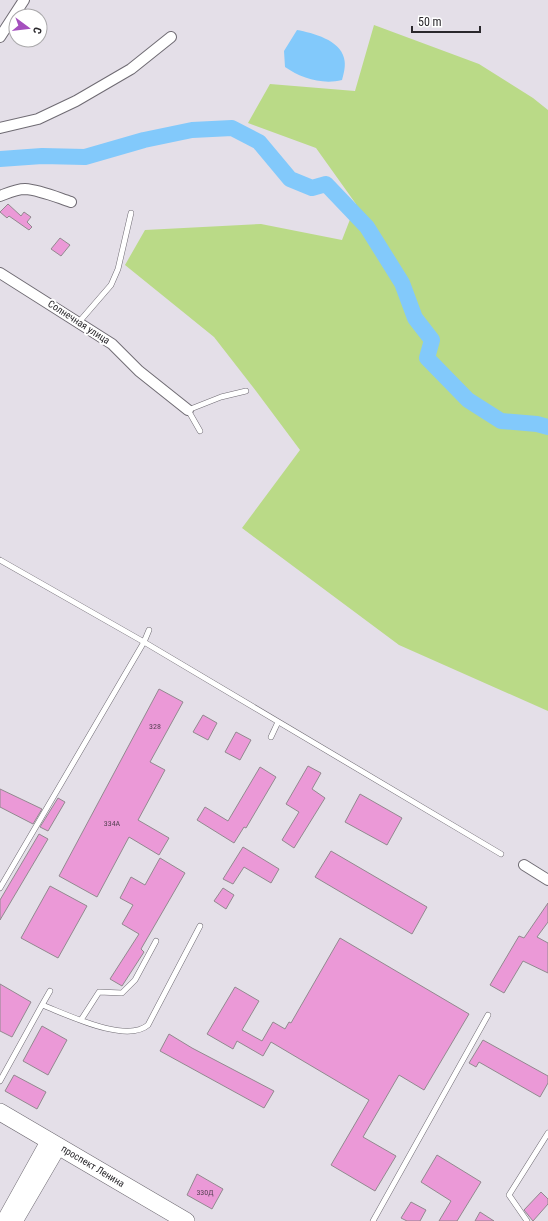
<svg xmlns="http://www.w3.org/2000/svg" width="548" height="1221" viewBox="0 0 548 1221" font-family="'Roboto Condensed',sans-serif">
<rect width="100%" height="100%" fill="#e4dfe8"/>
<path fill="#bada87" d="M374,25L479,64L533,98L548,110V711L399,645L242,528L300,450L256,391L214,337L125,265L145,230L261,224L342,240L356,204L316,148L248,123L270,84L355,91Z"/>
<path fill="#82c9fb" d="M297,30C313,33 340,40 344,58C346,65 344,73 342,80C322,85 301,78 285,67L284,51Z"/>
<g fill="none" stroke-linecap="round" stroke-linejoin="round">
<path stroke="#82c9fb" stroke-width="16" d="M0,159L42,156L85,157L144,140L192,130L232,128L259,142L290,179L312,188L326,184L367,227L402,283L415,318L432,340L427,358L468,400L501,421L537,424L548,427"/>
</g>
<path fill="#eb99d7" stroke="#92898f" d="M8,204L21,216L24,212L31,217L27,222L32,227L29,230L9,216L7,218L0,212Z
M60,238L70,245L61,256L51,249Z
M159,689L183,702L150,762L165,770L138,820L169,838L159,855L129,837L97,897L59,876Z
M203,715L217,723L208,740L193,732Z
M236,732L251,740L240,760L225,752Z
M308,766L321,773L312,789L325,798L294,848L282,840L299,812L286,804Z
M260,767L276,777L246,828L244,827L234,843L197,820L205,807L228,821Z
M0,789L42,809L33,824L0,807Z
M360,794L402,818L387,845L345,822Z
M58,798L65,802L48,831L40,827Z
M39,834L48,839L0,920V900Z
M243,847L279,869L271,883L244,867L233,884L223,879Z
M331,851L427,907L412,934L315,877Z
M160,858L185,873L141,949L144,952L122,986L110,979L139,934L122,924L133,905L120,898L131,877L145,885Z
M50,886L87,906L58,958L21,938Z
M223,888L234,895L226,909L214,901Z
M548,903V922L537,937L548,943V973L523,961L504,993L490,985L519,936L524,938Z
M340,938L469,1014L424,1090L399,1075L363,1137L396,1156L375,1191L331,1165L369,1100L271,1042L263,1056L237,1041L233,1049L207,1034L235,987L259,1001L242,1030L262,1041L273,1022L285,1029L289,1022L291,1023Z
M0,984L31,1002L12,1037L0,1031Z
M42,1026L67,1040L48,1075L23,1061Z
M169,1034L192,1048L274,1091L264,1108L160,1051Z
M483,1040L548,1076V1083L540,1097L479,1062L476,1067L469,1063Z
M14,1075L46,1092L37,1109L5,1091Z
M437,1155L481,1182L457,1221H439L451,1201L421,1182Z
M197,1174L223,1189L212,1209L187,1195Z
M541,1192L548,1199V1204L533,1221L524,1210Z
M411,1202L426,1210L420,1221H407L401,1218Z
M480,1212L494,1221H475Z"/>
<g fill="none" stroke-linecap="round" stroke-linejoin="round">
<defs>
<path id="lane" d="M79,322L111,285L118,269L131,213
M200,431L188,410L221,397L246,391
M0,560L144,642L501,854
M271,737L278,722
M0,888L144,642L149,630
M42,1005L50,991
M81,1020L99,992L122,993L135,980L156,941
M0,1081L42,1005C66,1014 126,1044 148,1025L200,926
M373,1221L488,1015
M527,1221L509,1195L548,1133"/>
<path id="street" d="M0,37L24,0
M0,128L38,119L76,101L131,69L171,37
M0,196C8,193 16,189 25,189C40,190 56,197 71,202
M0,273L112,344L139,371L188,410
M524,865L548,880"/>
<path id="secondary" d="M17,1218L59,1146
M4,1221L49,1140"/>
<path id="primary" d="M0,1112L186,1221"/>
</defs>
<use href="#lane" stroke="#6f6b73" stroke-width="6"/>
<use href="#street" stroke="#6f6b73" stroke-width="12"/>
<use href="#secondary" stroke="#6f6b73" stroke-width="16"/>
<use href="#primary" stroke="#6f6b73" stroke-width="18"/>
<use href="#lane" stroke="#fff" stroke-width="5"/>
<use href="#street" stroke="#fff" stroke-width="10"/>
<use href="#secondary" stroke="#fff" stroke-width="15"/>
<use href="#primary" stroke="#fff" stroke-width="17"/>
</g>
<g text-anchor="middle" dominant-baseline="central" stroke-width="4" stroke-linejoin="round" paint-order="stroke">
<g font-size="8" fill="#5a4457">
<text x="155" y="726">328</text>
<text x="112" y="823">334А</text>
<text x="205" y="1192">330Д</text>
</g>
<g font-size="10" fill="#2a282c" stroke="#fff">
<text transform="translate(79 322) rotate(33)">Солнечная улица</text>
<text transform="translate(93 1166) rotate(31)">проспект Ленина</text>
</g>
</g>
<g transform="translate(28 28) rotate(105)"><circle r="19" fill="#ffffff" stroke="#aaa9ab"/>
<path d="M0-3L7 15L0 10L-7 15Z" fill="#a550be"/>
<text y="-6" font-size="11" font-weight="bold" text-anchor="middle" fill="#2a282c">С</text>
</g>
<path d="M412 26v6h68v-6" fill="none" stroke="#2a282c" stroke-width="2"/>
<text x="418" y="26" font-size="12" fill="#2a282c" stroke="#ffffff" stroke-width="3" paint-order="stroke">50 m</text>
</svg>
